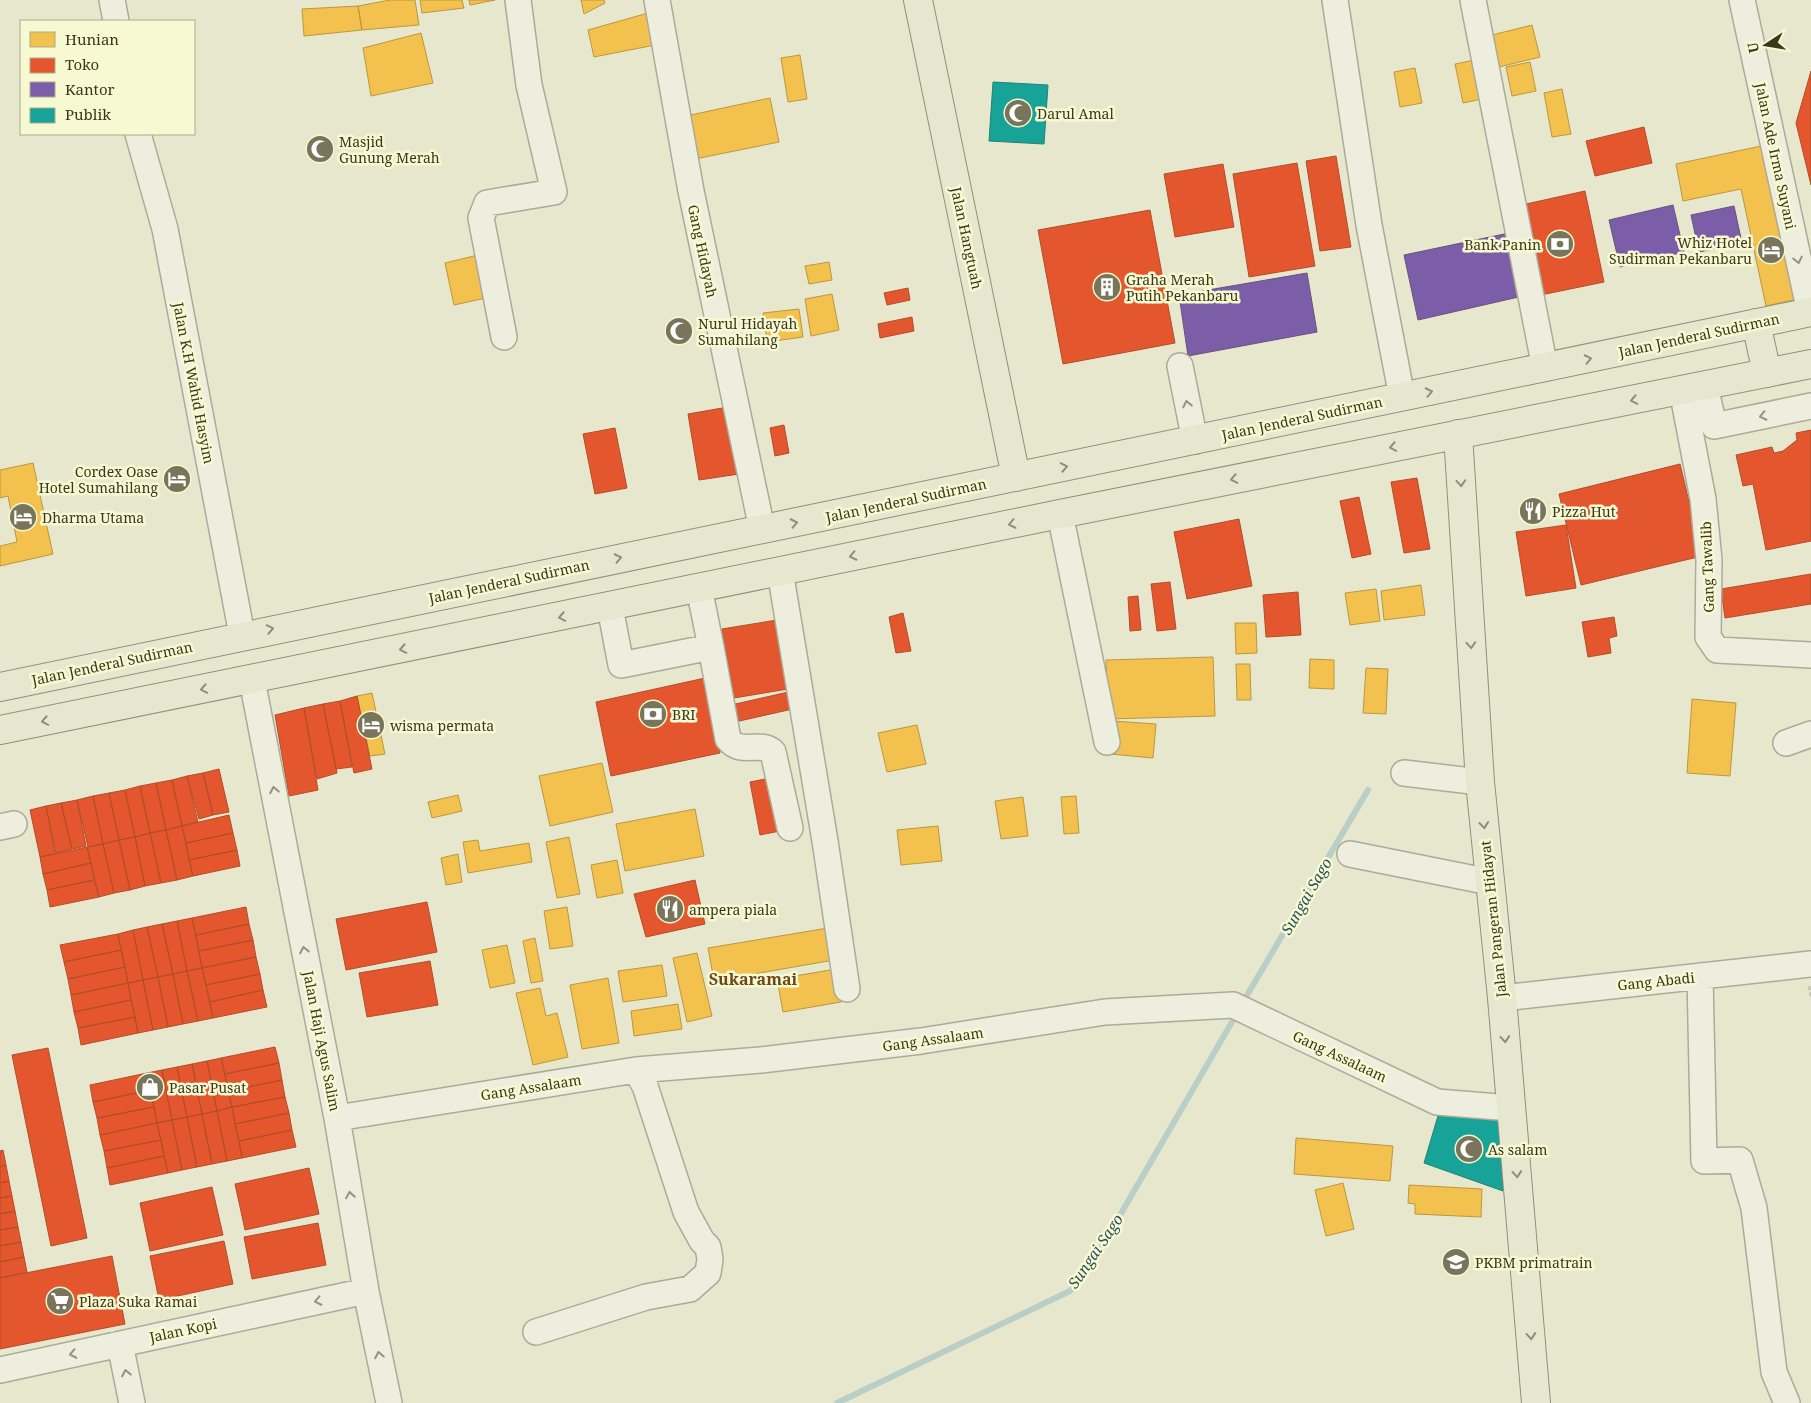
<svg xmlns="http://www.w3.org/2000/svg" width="1811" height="1403" viewBox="0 0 1811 1403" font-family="'Noto Serif',serif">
<rect width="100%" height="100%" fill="#e6e7cc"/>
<path fill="#f2c14e" stroke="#bb983f" d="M390,0H415L419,25L362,30L358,6Z
M420,0H462L464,8L422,13Z
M469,0H495L470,5Z
M581,0H604L605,3L584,14Z
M358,6L362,30L304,36L302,9Z
M648,13L655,45L594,57L588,30Z
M1532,25L1540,57L1499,67L1492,35Z
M421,33L433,83L371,96L363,48Z
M800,55L807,99L788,102L781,58Z
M1479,59L1487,98L1463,103L1455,64Z
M1530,62L1536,91L1512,96L1506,67Z
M1415,68L1422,103L1400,107L1394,72Z
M1562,89L1571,134L1552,137L1544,93Z
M770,98L779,142L695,159L686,116Z
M1766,145L1798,299L1766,306L1741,189L1683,201L1676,164Z
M482,254L486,298L454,305L445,263Z
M829,262L832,280L809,284L805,266Z
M832,294L839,330L811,336L805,299Z
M799,309L803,337L767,342L763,313Z
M33,463L53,554L0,566V546L17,542L8,496L0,498V470Z
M1421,585L1425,615L1384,620L1381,591Z
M1376,589L1380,621L1350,625L1345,593Z
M1235,623H1256L1257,653L1236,654Z
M1213,657L1215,716L1108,719L1106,660Z
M1310,659L1334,660V689L1309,688Z
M1236,664H1250L1251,700H1237Z
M1366,668L1388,669L1386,714L1363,713Z
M372,693L385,754L370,756L357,696Z
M1692,699L1736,703L1730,776L1687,773Z
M1113,721L1156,724L1153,758L1110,754Z
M917,725L926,764L887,772L878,733Z
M602,763L613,812L550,826L539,776Z
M458,795L462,811L432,818L428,802Z
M1076,796L1079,833L1064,834L1061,797Z
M1023,797L1028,836L1001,839L995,801Z
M695,809L704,856L625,871L616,824Z
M938,826L942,861L901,865L897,830Z
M569,837L580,894L557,898L546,842Z
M478,840L480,851L529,843L532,862L468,873L463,842Z
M458,854L462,882L446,885L441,858Z
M617,860L623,893L597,898L591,865Z
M567,907L573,946L550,949L544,911Z
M828,928L834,960L714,981L708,948Z
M535,938L543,981L531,983L523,941Z
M507,945L515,983L490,988L482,950Z
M697,953L712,1016L687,1022L673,958Z
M662,965L667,996L623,1002L618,971Z
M836,969L841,1002L783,1012L777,979Z
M608,978L619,1043L582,1049L570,985Z
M540,988L546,1016L557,1013L568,1057L533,1065L516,993Z
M678,1004L682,1029L634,1036L631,1011Z
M1296,1138L1393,1146L1390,1181L1294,1174Z
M1343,1183L1354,1229L1326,1236L1315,1190Z
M1409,1185L1482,1189L1481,1217L1415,1214V1204L1408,1203Z"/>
<path fill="#e4572e" stroke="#b24d29" d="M1811,71V185L1796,123Z
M1644,127L1652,163L1595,176L1586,141Z
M1336,156L1351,247L1320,251L1306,161Z
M1297,163L1315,266L1249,277L1233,174Z
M1223,164L1234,227L1175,237L1164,174Z
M1585,191L1604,282L1536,296L1517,206Z
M1150,210L1175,343L1063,364L1038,230Z
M908,288L910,300L887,305L884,293Z
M912,317L914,331L880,338L878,324Z
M728,407L739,474L699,480L688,414Z
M784,425L789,453L775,456L770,428Z
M615,428L627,488L595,494L583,434Z
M1811,430V541L1766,550L1753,484L1743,486L1736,455L1772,447L1774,453L1783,451L1797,440L1796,433Z
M1680,464L1702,556L1581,585L1559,494Z
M1417,478L1430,549L1404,553L1391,482Z
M1359,497L1371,554L1352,558L1340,501Z
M1239,519L1252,586L1187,599L1174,532Z
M1566,525L1576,588L1526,596L1516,532Z
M1811,574V604L1725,618L1721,589Z
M1170,582L1176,629L1157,631L1151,584Z
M1298,592L1301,635L1266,637L1263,595Z
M1138,596L1141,630L1130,631L1128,597Z
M903,613L911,651L896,653L889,617Z
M1614,617L1617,636L1609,638L1611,653L1588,657L1582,622Z
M777,620L788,689L734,698L722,629Z
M705,678L720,753L611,776L596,702Z
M793,691L797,708L735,722L731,705Z
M357,696L372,769L354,773L340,701Z
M340,701L352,767L336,769L323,704Z
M323,704L337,773L317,779L304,708Z
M304,708L318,790L289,796L275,715Z
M219,769L229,812L213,815L203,773Z
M203,773L213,815L199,819L187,776Z
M187,776L198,822L182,826L172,780Z
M770,778L780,831L760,835L750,782Z
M172,780L182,826L166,830L156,783Z
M156,783L166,830L150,833L140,786Z
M140,786L150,833L135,837L125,790Z
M125,790L135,837L119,840L109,793Z
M109,793L119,840L103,844L93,796Z
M93,796L103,844L88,847L77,800Z
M77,800L86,846L72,849L61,803Z
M61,803L72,849L56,853L46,806Z
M46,806L55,854L40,857L30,810Z
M229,815L233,833L186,843L182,826Z
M182,826L193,876L177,880L166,830Z
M166,830L177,880L161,883L150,833Z
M150,833L161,883L145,886L135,837Z
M233,833L237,850L189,860L186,843Z
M135,837L145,886L130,890L119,840Z
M119,840L130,890L114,893L103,844Z
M103,844L114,893L99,897L87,847Z
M87,847L91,863L43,874L40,857Z
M237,850L240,866L193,876L189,860Z
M91,863L94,880L47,890L43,874Z
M94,880L99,897L50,907L47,890Z
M695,880L705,924L646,937L634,894Z
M427,902L437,952L346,970L336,919Z
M246,907L249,924L196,935L192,918Z
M192,918L202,968L187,971L177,921Z
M177,921L187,971L173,974L162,924Z
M162,924L173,974L158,977L147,927Z
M249,924L253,940L199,951L196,935Z
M147,927L158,977L143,980L133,930Z
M133,930L143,980L128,983L118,934Z
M118,934L121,950L64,962L60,945Z
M253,940L256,957L202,968L199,951Z
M121,950L125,967L68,979L64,962Z
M256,957L260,974L206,985L202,968Z
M430,961L438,1005L367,1017L359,973Z
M125,967L128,983L71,995L68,979Z
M202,968L213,1018L198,1021L187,971Z
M187,971L198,1021L183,1024L173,974Z
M173,974L183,1024L168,1027L158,977Z
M260,974L263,990L210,1002L206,985Z
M158,977L168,1027L153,1030L143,980Z
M143,980L153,1030L138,1033L128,983Z
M128,983L131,1000L74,1012L71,995Z
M263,990L267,1007L213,1018L210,1002Z
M131,1000L135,1017L78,1028L74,1012Z
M135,1017L138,1033L81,1045L78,1028Z
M275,1047L279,1063L225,1074L221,1058Z
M48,1048L87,1238L51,1246L12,1055Z
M221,1058L232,1107L217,1111L207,1061Z
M207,1061L217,1111L202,1114L192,1064Z
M279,1063L282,1080L228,1091L225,1074Z
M192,1064L202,1114L187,1117L177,1067Z
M177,1067L187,1117L172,1120L162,1070Z
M162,1070L172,1120L157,1123L147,1073Z
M147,1073L151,1090L93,1102L90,1085Z
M282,1080L285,1097L232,1107L228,1091Z
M151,1090L154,1107L97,1118L93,1102Z
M285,1097L289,1113L235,1124L232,1107Z
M154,1107L157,1123L100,1135L97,1118Z
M232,1107L242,1158L227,1161L217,1111Z
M217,1111L227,1161L212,1164L202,1114Z
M289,1113L292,1130L239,1141L235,1124Z
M202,1114L212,1164L197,1167L187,1117Z
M187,1117L197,1167L182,1170L172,1120Z
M172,1120L182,1170L168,1173L157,1123Z
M157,1123L161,1140L104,1151L100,1135Z
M292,1130L296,1147L242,1158L239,1141Z
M161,1140L164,1156L107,1168L104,1151Z
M3,1150L6,1165L0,1167V1151Z
M164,1156L168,1173L110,1185L107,1168Z
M6,1165L9,1181L0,1183V1167Z
M309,1168L319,1214L245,1230L235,1184Z
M9,1181L12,1196L0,1198V1183Z
M212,1187L223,1235L150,1251L140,1203Z
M12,1196L15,1211L0,1214V1198Z
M15,1211L18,1227L0,1230V1214Z
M318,1223L326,1265L252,1279L244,1237Z
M18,1227L21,1242L0,1246V1230Z
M224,1241L233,1284L159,1300L150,1256Z
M21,1242L24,1257L0,1262V1246Z
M112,1256L125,1324L0,1349V1278Z
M24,1257L27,1272L0,1278V1262Z"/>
<path fill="#7b5ea7" stroke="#68527d" d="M1673,205L1684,252L1620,267L1609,220Z
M1734,206L1742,243L1699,252L1691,215Z
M1509,233L1523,296L1418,320L1404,255Z
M1307,273L1317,332L1188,356L1179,295Z"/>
<path fill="#17a398" stroke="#228373" d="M993,82L1048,85L1044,144L989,141Z
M1440,1109L1499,1112L1503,1191L1424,1163Z"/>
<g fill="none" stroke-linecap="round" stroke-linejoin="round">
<path stroke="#b8cec6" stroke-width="6" d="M1243,1002L1368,790
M837,1403L1070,1291L1101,1248L1236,1015"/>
<defs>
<path id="minor" d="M112,0L116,21
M657,0L691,191L762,529
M1335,0L1369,225L1402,397
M1473,0L1545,368
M1742,0L1810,312
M138,134L165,229L242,635
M504,337L481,218L487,203L554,192L529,85L518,0
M1180,366L1195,441
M1705,386L1714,426L1811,406
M1682,390L1703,499L1709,560L1708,637L1717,650L1811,655
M1060,514L1107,742
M780,571L825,841L847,989
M610,607L621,665L711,647L699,588
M711,647L728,739C741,756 760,740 773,752L790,828
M252,680L337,1118L366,1291L389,1403
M1786,743L1811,734
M1404,773L1480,782
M0,827L14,824
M1350,854L1490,882
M1700,976L1704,1161L1740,1160L1754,1208L1774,1372L1787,1403
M1502,998L1811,964
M337,1118L636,1070L761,1060L921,1041L1105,1012L1233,1005L1437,1102L1511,1108
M536,1332L646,1297L690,1289L708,1273L710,1259L708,1247L702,1241L686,1212L645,1086L636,1070
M120,1344L132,1403
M0,1370L366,1291"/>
<path id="major" d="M918,0L1016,477
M1756,323L1767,373
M1458,434L1480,782L1502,998L1536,1403
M0,687L1811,312
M0,730L1060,514L1811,364"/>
</defs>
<use href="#minor" stroke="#acab96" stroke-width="28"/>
<use href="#major" stroke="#91907c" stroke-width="30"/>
<path stroke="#c7c6b5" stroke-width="3" stroke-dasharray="4 2.5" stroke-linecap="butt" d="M1809,986L1811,997"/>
<use href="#minor" stroke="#eeeedf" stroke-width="25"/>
<use href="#major" stroke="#e5e7cf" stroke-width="28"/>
</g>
<defs><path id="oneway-chevron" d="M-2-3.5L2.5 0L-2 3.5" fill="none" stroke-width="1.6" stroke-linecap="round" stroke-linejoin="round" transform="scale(1.25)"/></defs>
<g stroke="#95927e">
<use href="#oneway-chevron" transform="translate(1798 260) rotate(78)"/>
<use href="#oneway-chevron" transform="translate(1187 404) rotate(-102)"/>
<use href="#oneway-chevron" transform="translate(1763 416) rotate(168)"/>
<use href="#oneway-chevron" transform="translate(274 790) rotate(-101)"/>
<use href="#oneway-chevron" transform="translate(304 950) rotate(-101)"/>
<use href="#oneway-chevron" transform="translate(350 1195) rotate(-99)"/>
<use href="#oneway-chevron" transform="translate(318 1301) rotate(168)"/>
<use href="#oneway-chevron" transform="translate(73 1354) rotate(168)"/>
<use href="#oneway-chevron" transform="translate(379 1355) rotate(-101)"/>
<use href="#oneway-chevron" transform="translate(126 1373) rotate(-101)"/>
</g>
<g stroke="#908f76">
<use href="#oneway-chevron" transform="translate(1588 359) rotate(-12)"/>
<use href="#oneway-chevron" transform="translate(1429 392) rotate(-12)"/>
<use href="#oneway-chevron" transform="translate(1634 400) rotate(169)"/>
<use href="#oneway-chevron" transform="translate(1393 447) rotate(169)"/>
<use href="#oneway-chevron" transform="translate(1064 467) rotate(-11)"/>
<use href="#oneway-chevron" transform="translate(1234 479) rotate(169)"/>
<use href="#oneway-chevron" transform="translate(1461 483) rotate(86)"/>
<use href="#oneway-chevron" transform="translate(794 523) rotate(-12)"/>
<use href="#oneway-chevron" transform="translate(1012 524) rotate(168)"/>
<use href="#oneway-chevron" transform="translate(853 556) rotate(168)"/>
<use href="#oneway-chevron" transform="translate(618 558) rotate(-12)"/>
<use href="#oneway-chevron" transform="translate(562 617) rotate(169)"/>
<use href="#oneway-chevron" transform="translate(270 629) rotate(-11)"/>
<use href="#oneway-chevron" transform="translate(1471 645) rotate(86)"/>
<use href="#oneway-chevron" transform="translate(403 649) rotate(169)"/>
<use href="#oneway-chevron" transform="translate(204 689) rotate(169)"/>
<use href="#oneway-chevron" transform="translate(45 721) rotate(169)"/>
<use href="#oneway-chevron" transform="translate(1484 825) rotate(84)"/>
<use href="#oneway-chevron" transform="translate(1505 1039) rotate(85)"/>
<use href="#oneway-chevron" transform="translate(1517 1174) rotate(85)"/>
<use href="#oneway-chevron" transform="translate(1531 1336) rotate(85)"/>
</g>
<defs>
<symbol id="mosque-disc" viewBox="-11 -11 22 22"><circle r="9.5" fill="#78755a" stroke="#f7f9d2"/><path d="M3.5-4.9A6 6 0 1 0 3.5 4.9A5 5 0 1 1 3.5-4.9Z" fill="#fff"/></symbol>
<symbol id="bank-disc" viewBox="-11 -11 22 22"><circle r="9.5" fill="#78755a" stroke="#f7f9d2"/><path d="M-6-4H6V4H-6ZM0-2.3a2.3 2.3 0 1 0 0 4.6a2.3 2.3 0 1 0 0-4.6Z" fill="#fff"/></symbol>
<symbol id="hotel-disc" viewBox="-11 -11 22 22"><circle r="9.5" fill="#78755a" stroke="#f7f9d2"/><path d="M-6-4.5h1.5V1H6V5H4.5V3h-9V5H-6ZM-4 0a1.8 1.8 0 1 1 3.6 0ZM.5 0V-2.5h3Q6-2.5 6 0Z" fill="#fff"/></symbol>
<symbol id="building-disc" viewBox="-11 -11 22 22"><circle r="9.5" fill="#78755a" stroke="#f7f9d2"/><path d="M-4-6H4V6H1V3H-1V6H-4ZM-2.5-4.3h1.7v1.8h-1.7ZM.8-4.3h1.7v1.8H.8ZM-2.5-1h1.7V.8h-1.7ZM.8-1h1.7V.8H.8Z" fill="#fff"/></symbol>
<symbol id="restaurant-disc" viewBox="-11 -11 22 22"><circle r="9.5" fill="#78755a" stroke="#f7f9d2"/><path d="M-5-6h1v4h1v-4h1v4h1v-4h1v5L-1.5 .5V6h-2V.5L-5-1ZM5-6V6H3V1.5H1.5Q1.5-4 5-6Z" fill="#fff"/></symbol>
<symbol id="shop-disc" viewBox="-11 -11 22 22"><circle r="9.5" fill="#78755a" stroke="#f7f9d2"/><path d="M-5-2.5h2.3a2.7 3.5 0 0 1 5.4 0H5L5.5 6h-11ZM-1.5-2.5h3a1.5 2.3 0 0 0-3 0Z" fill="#fff"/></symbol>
<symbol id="university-disc" viewBox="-11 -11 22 22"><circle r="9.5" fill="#78755a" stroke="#f7f9d2"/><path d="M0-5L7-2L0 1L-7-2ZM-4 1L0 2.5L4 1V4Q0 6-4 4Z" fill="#fff"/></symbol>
<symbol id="supermarket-disc" viewBox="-11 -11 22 22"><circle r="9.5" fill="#78755a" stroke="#f7f9d2"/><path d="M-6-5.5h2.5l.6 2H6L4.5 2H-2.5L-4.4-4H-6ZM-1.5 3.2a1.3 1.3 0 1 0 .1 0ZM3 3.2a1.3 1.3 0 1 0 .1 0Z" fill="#fff"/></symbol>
</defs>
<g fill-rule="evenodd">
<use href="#mosque-disc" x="1002" y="97" width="32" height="32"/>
<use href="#mosque-disc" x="304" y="133" width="32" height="32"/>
<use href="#bank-disc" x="1544" y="228" width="32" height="32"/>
<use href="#hotel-disc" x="1755" y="234" width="32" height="32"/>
<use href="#building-disc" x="1091" y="271" width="32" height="32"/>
<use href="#mosque-disc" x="663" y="315" width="32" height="32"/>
<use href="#hotel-disc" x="161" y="463" width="32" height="32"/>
<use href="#restaurant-disc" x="1517" y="495" width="32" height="32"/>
<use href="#hotel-disc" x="7" y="501" width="32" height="32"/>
<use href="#bank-disc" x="637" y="698" width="32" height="32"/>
<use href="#hotel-disc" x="355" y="709" width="32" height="32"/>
<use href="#restaurant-disc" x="654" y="893" width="32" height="32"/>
<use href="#shop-disc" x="134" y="1071" width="32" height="32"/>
<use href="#mosque-disc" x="1453" y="1133" width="32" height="32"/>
<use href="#university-disc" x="1440" y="1246" width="32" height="32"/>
<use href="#supermarket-disc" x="44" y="1285" width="32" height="32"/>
</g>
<g text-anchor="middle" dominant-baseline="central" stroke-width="5" stroke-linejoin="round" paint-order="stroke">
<g font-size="14" fill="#3c371c" stroke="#f7f9d2" text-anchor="start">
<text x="1037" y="113">Darul Amal</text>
<text x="339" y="141">Masjid<tspan x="339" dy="16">Gunung Merah</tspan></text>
<text x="1752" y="242" text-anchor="end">Whiz Hotel<tspan x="1752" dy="16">Sudirman Pekanbaru</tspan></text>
<text x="1541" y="244" text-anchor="end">Bank Panin</text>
<text x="1126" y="279">Graha Merah<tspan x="1126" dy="16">Putih Pekanbaru</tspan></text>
<text x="698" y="323">Nurul Hidayah<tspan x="698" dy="16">Sumahilang</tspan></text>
<text x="158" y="471" text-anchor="end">Cordex Oase<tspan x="158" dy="16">Hotel Sumahilang</tspan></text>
<text x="1552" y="511">Pizza Hut</text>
<text x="42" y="517">Dharma Utama</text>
<text x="672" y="714">BRI</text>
<text x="390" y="725">wisma permata</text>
<text x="689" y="909">ampera piala</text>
<text x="169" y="1087">Pasar Pusat</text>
<text x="1488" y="1149">As salam</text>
<text x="1475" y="1262">PKBM primatrain</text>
<text x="79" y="1301">Plaza Suka Ramai</text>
</g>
<g font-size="14" fill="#3c371c" stroke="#f7f9d2">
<text transform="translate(1776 156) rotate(78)">Jalan Ade Irma Suyani</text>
<text transform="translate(967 238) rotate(78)">Jalan Hangtuah</text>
<text transform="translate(703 251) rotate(78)">Gang Hidayah</text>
<text transform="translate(1699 335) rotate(-12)">Jalan Jenderal Sudirman</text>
<text transform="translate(194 383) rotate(79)">Jalan K.H Wahid Hasyim</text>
<text transform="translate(1302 418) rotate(-12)">Jalan Jenderal Sudirman</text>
<text transform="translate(906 500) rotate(-12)">Jalan Jenderal Sudirman</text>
<text transform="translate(1707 567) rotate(-92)">Gang Tawalib</text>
<text transform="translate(509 581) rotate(-12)">Jalan Jenderal Sudirman</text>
<text transform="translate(112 663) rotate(-12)">Jalan Jenderal Sudirman</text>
<text transform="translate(1493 919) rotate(-96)">Jalan Pangeran Hidayat</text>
<text transform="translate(1656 981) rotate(-6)">Gang Abadi</text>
<text transform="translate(933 1039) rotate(-8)">Gang Assalaam</text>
<text transform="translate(322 1041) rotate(79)">Jalan Haji Agus Salim</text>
<text transform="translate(1340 1056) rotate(25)">Gang Assalaam</text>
<text transform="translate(531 1087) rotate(-9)">Gang Assalaam</text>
<text transform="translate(183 1330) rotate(-12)">Jalan Kopi</text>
</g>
<g font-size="15" font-style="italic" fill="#2a4f5d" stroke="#f7f9d2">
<text transform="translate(1306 896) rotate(-60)">Sungai Sago</text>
<text transform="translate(1095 1251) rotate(-56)">Sungai Sago</text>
</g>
<g font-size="16" font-weight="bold" fill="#6d4718" stroke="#f7f9d2">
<text x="753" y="979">Sukaramai</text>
</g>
</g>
<rect x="20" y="20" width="175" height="115" fill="#f7f9d2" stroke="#acab89"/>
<rect x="30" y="32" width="25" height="15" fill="#f2c14e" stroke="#acab89"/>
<text x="65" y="45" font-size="15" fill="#3c371c">Hunian</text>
<rect x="30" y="58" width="25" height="15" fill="#e4572e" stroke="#acab89"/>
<text x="65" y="70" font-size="15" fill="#3c371c">Toko</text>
<rect x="30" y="82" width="25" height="15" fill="#7b5ea7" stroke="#acab89"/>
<text x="65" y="95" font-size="15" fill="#3c371c">Kantor</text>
<rect x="30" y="108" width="25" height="15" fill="#17a398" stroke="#acab89"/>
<text x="65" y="120" font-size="15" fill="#3c371c">Publik</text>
<g transform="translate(1766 45) rotate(258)" stroke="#f7f9d2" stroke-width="4" paint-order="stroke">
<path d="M0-4L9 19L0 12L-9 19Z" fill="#3c371c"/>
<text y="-8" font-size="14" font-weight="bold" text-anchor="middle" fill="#3c371c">U</text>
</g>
</svg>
